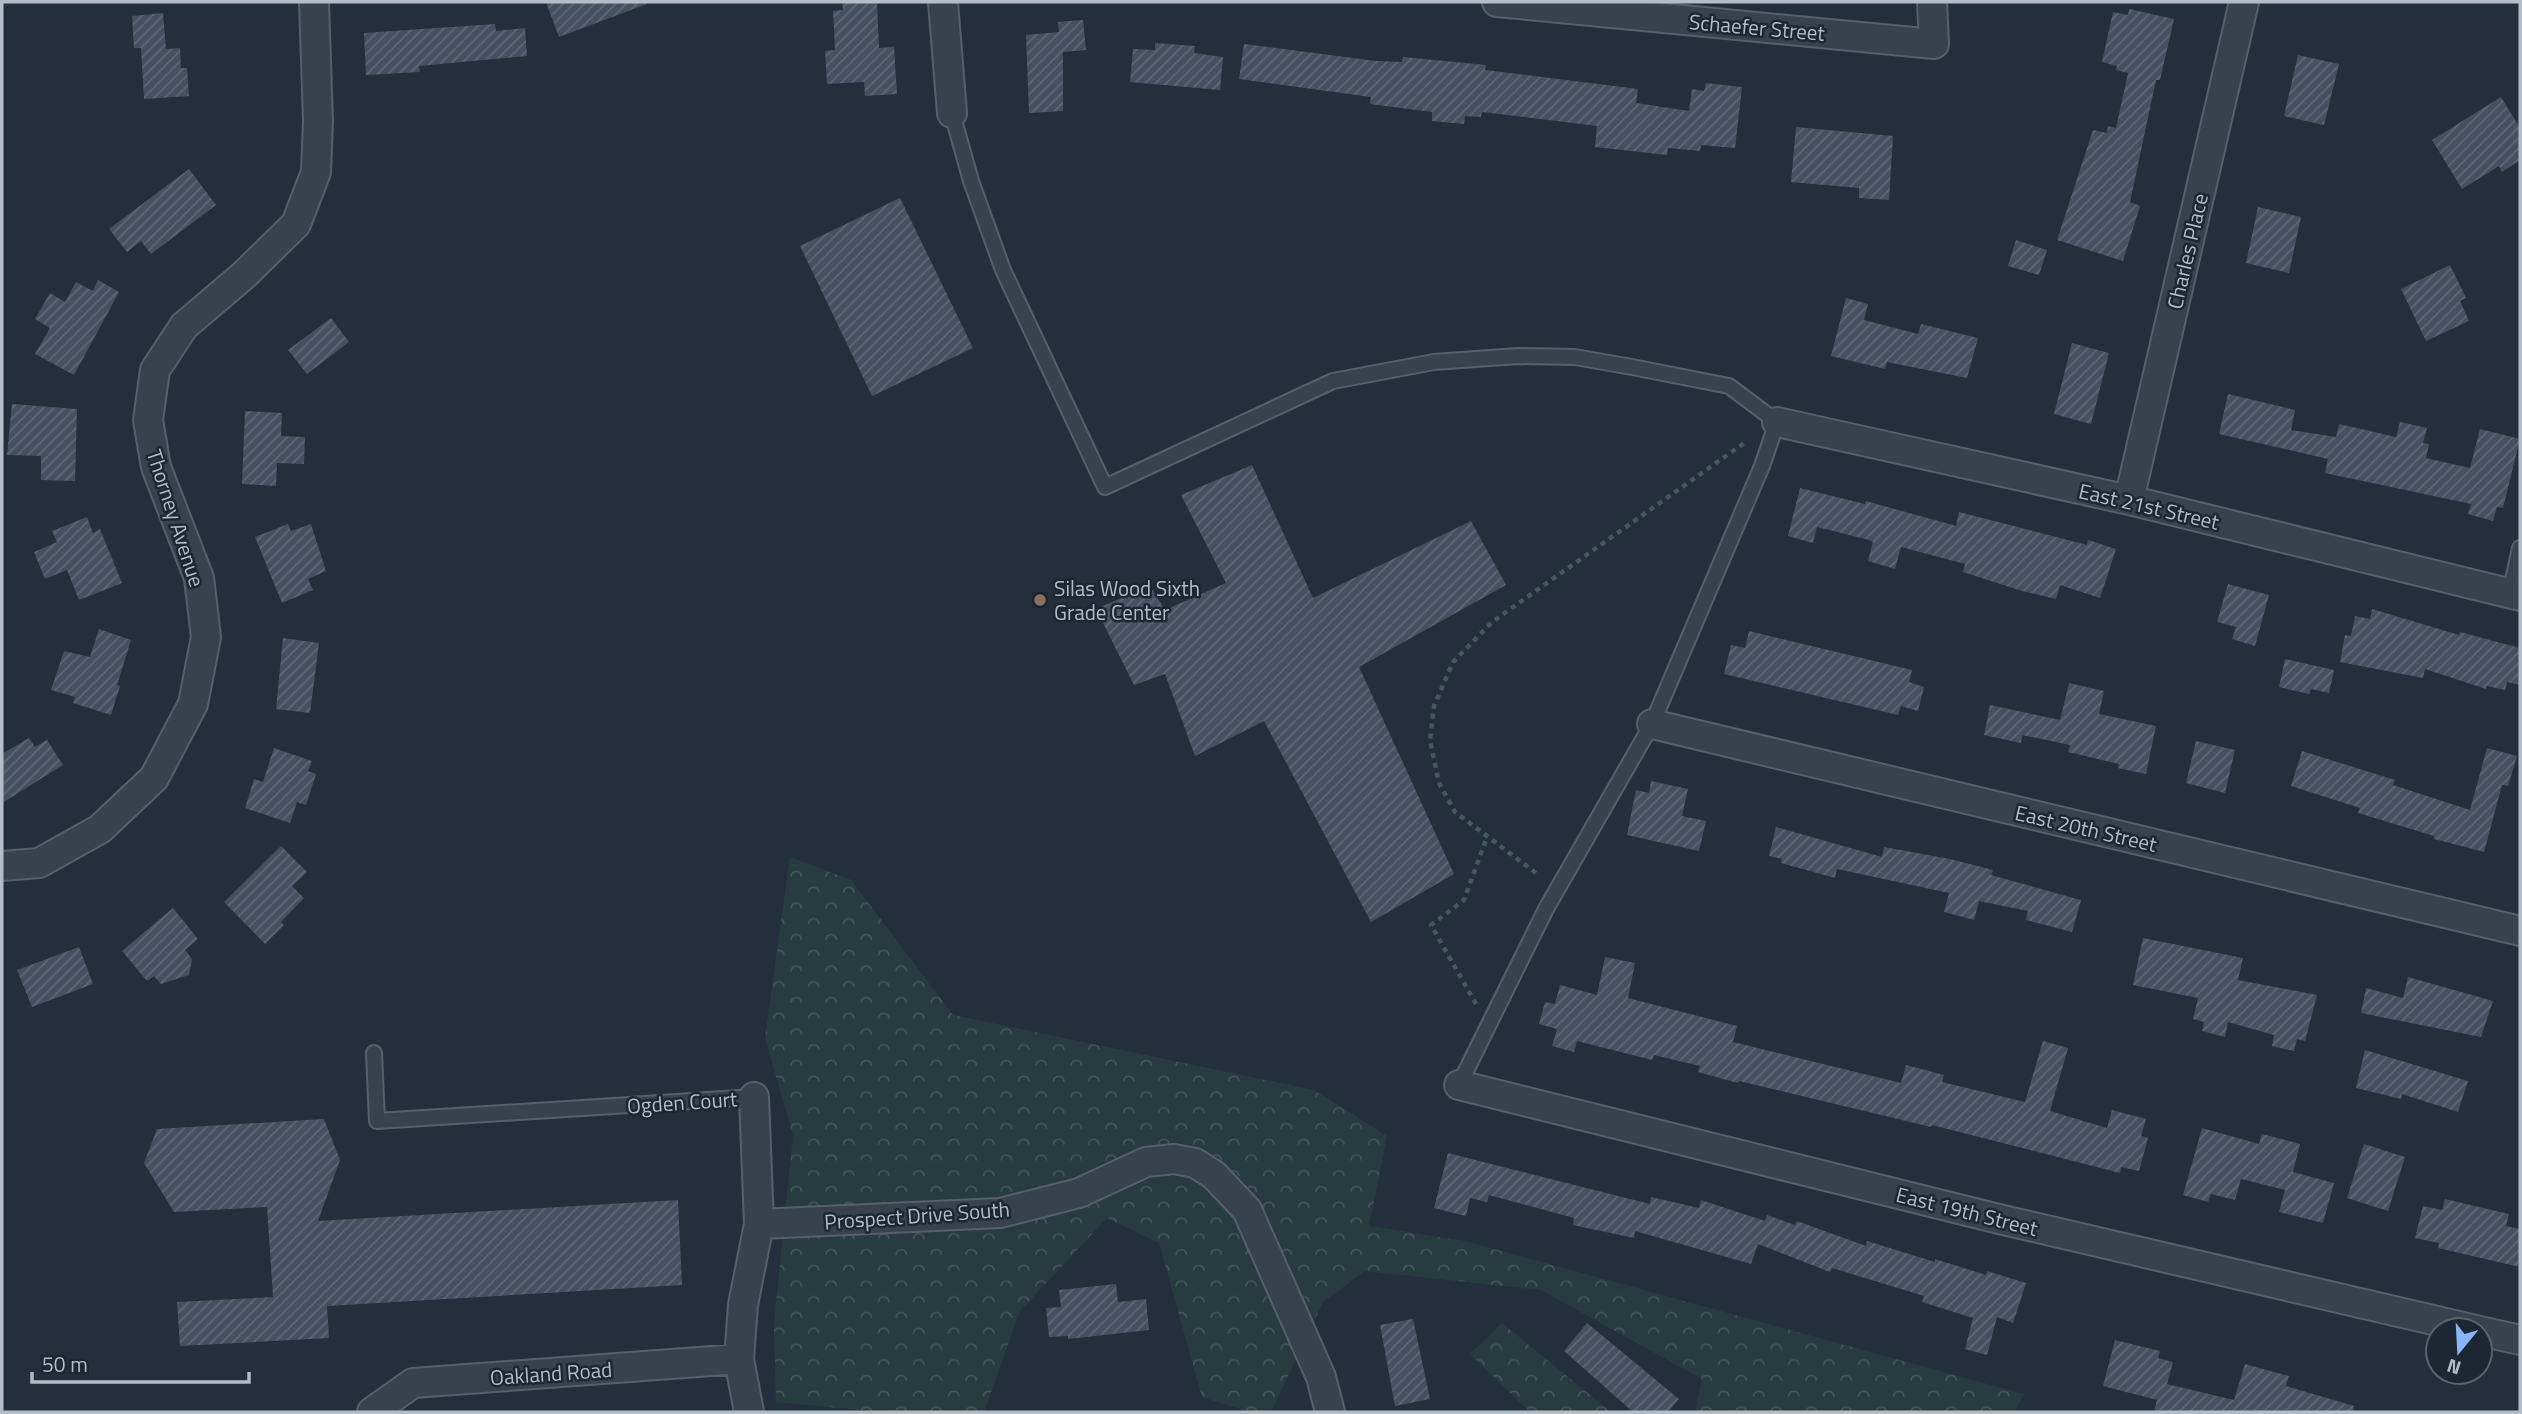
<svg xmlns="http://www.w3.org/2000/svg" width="2522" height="1414" viewBox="0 0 2522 1414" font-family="'Titillium Web',sans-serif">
<defs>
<pattern id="forest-crowns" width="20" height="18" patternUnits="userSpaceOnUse" patternTransform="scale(1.75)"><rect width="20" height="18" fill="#263c3f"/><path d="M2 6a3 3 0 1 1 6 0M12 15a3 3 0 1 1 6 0" fill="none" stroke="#435659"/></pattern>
<pattern id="building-hatch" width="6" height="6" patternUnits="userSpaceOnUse" patternTransform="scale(1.75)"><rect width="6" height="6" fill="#455162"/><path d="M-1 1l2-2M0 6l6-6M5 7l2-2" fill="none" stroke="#5d6877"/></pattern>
</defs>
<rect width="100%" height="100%" fill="#242f3e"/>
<path fill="url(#forest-crowns)" d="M790,857L851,880L953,1015L1314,1090L1387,1136L1369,1226L1465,1241L2024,1394L2014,1412H1695L1702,1379L1541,1290L1365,1271L1323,1302L1271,1412H1250L1202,1397L1159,1243L1107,1218L1020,1311L984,1412H881L776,1402L774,1323L793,1135L765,1038Z
M1502,1323L1611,1412H1530L1470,1354Z"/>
<path fill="url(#building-hatch)" d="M546,2H646L647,4L559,37Z
M842,2H877L879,48L894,47L897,94L865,96L864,82L827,84L825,51L835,50L833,11L843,10Z
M2129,9L2174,19L2160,80H2156L2130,202L2140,206L2123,261L2057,240L2093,130L2107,133L2108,126L2116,128L2128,73L2116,70L2117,66L2102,62L2113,12L2128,15Z
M163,13L166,49L180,48L181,68H187L189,96L144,99L141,48H134L132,16Z
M1083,20L1086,50L1063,52V111L1029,113L1026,35L1059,32L1058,22Z
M495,24L496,31L525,28L527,56L419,66L420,72L366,75L364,33Z
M1155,43L1195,46L1194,53L1223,57L1220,90L1130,82L1133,49L1155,50Z
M1244,44L1376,61L1402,62L1403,57L1486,65L1485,70L1638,89L1636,103L1689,111L1692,89L1704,91L1706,83L1742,87L1735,148L1701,145L1700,151L1668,148L1667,155L1595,147L1597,126L1482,112L1481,117L1465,116L1464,124L1432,121V112L1370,104L1371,97L1239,79Z
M2298,55L2339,64L2324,125L2284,116Z
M2501,97L2520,128V160L2502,172L2499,166L2462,189L2432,140Z
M1796,127L1893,136L1889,200L1859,198V188L1791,182Z
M189,169L216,205L151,254L141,241L127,252L109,229Z
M900,198L973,348L872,396L800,246Z
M2258,207L2301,217L2289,273L2246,263Z
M2016,240L2047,250L2039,275L2008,266Z
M2450,265L2466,298L2460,301L2469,321L2426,341L2401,289Z
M98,280L119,292L74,375L35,354L50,328L35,319L50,293L65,302L76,282L93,291Z
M1846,298L1868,304L1864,320L1918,334L1921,324L1978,338L1967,378L1887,362L1885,369L1831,356Z
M331,318L349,342L307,374L288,350Z
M2072,343L2109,353L2091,424L2054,414Z
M2228,394L2295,410L2291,430L2336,437L2339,424L2396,437L2400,422L2427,428L2423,443L2429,444L2426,458L2470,468L2480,429L2520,439L2503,508L2497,507L2493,521L2468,514L2471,504L2325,473L2328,459L2219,434Z
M12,404L77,409L75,481L41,480V456L7,455Z
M245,411L282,413L281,436L305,437L304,464L277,463L276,486L242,484Z
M1252,465L1313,598L1471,521L1506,585L1359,667L1454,874L1371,922L1264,721L1195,756L1165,674L1134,685L1096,609L1150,586L1165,610L1226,583L1181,495Z
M1800,488L1865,504L1866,501L1956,526L1959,512L2087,545L2088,540L2116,549L2100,598L2060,585L2056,599L2022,591L1963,572L1965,564L1901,547L1895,569L1868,561L1873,542L1869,540L1817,527L1813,543L1788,536Z
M87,517L93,533L100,529L122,583L79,600L67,570L45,579L34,552L57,542L52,531Z
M288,524L291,531L311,524L326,571L308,579L313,590L282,603L255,537Z
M2228,584L2269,595L2255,646L2232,639L2236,627L2217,622Z
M2372,609L2459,635L2460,632L2520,648V685L2507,682L2505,690L2487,686L2486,689L2425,669L2423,678L2340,662L2345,635L2351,636L2355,616L2370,619Z
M99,629L131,640L117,685L120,686L111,715L73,703L75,697L51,690L64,651L90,657Z
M1749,631L1912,670L1909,682L1924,687L1918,711L1901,706L1898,715L1724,674L1731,645L1745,648Z
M283,638L319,643L310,713L276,709Z
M2285,659L2334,670L2329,693L2311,689L2309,694L2279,687Z
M2069,683L2104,691L2099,714L2156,726L2146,774L2118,768L2119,764L2068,752L2070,745L2022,735L2021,743L1984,735L1990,705L2060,720Z
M29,738L35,747L47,740L63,765L2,803V754Z
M2196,741L2235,750L2225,793L2186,783Z
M274,748L312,761L308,771L316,774L306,805L297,802L290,823L245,808L254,779L263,782Z
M2487,748L2517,756L2508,786L2502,785L2484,852L2434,839V836L2358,813L2360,808L2291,786L2302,751L2395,780L2393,785L2470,810Z
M1651,781L1688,789L1682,816L1706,821L1699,851L1627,835L1636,790L1649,793Z
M1776,827L1882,857L1884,847L1950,859L1993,870L1991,875L2081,900L2072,932L2026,920L2028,911L1979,901L1974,920L1944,912L1949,893L1837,869L1835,878L1781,863L1782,859L1769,856Z
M281,846L307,872L292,886L304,898L281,922L284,925L265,944L224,902Z
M173,908L198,939L185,950L192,959L189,975L161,984L154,976L147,981L122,951Z
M2143,938L2243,958L2238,980L2317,995L2305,1041L2297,1039L2294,1051L2272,1046L2274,1035L2228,1022L2225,1037L2202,1031L2204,1022L2193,1019L2198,998L2133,985Z
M79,947L93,984L32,1007L17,970Z
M1605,957L1635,963L1628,998L1737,1026L1733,1042L1901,1083L1906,1065L1944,1075L1942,1082L2025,1102L2043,1041L2068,1048L2050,1111L2107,1128L2112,1110L2146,1119L2141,1136L2148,1138L2139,1171L2121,1167L2120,1173L1932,1125L1931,1127L1739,1081L1738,1083L1698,1072L1700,1066L1654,1055L1652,1060L1577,1041L1574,1052L1552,1046L1557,1029L1539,1024L1545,1002L1555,1004L1560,985L1597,995Z
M2408,977L2493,1001L2481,1037L2361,1013L2366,988L2403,998Z
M2365,1050L2468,1081L2458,1112L2402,1094L2401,1099L2356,1088Z
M324,1119L340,1160L318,1221L678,1200L682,1285L327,1306L329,1338L180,1346L177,1302L273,1297L267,1207L174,1212L144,1163L157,1129Z
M2202,1128L2259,1144L2262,1134L2300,1144L2293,1172L2334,1183L2323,1223L2279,1212L2285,1190L2241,1179L2235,1200L2211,1194L2208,1202L2183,1195Z
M2364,1144L2405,1157L2388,1211L2347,1198Z
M1448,1153L1650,1204L1651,1197L1699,1208L1701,1200L1765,1221L1767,1215L1795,1225L1797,1221L1866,1246L1867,1241L1935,1262V1259L1986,1275L1987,1271L2026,1283L2013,1323L1997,1317L1987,1355L1965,1349L1973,1318L1922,1302L1924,1296L1832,1268L1830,1272L1758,1244L1751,1264L1635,1231L1634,1238L1573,1225L1574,1218L1489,1195L1487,1202L1470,1198L1466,1216L1434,1208Z
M2445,1199L2509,1214L2506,1226L2520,1229V1267L2438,1248L2439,1243L2415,1238L2423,1206L2442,1210Z
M1116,1284L1118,1302L1146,1299L1149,1330L1068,1339V1336L1049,1337L1046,1308L1061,1307L1059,1290Z
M1413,1319L1430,1399L1395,1406L1380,1325Z
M1587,1323L1679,1399L1668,1412H1633L1564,1351Z
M2115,1340L2160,1351L2158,1358L2173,1362L2167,1384L2234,1400L2245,1364L2289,1376L2286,1386L2354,1406L2353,1412H2154L2157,1400L2103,1386Z"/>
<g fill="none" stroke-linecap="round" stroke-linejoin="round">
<defs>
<path id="service" d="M952,113L971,181L1003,270L1105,487L1333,381L1434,362L1518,356L1575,357L1632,367L1729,386L1777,422L1762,466L1652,724L1546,909L1459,1085
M2510,594L2520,548
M374,1053L377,1121L754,1097"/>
<path id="minor" d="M943,2L952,113
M1497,2L1934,44L1932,2
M1777,422L2129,500L2520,596
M2129,500L2244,2
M1652,724L2520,931
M2,866L39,863L100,829L154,778L193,704L206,637L199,578L156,467L148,420L155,370L184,326L244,275L296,224L316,172L318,121L314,2
M1459,1085L1999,1219L2476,1330
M759,1224L1000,1213L1079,1193L1146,1162L1174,1159L1195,1163L1214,1175L1247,1210L1321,1377L1330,1412
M2480,1331L2520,1340
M372,1412L413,1383L739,1359
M749,1412L739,1359L743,1305L759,1224L754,1097"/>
</defs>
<use href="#service" stroke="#565f6c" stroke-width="18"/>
<use href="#minor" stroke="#565f6c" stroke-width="32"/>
<path stroke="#44595c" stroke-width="4.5" stroke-dasharray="5 5" stroke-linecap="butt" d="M1536,873L1455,812L1439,783L1430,740L1434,706L1453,662L1492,622L1747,441
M1476,1004L1431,925L1464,900L1487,837"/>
<use href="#service" stroke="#38414e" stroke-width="14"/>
<use href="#minor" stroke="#38414e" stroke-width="28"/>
</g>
<circle fill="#8d6e63" stroke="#1d2633" stroke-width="2.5" cx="1040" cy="600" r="7"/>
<g text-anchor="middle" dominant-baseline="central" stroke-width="5" stroke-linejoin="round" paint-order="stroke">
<g font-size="21" fill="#b4bcc9" stroke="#1d2633">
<text transform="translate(1757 27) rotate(5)">Schaefer Street</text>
<text transform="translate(2187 251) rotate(-77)">Charles Place</text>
<text transform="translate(2149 506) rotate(13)">East 21st Street</text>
<text transform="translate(176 518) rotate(72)">Thorney Avenue</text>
<text transform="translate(2086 828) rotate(13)">East 20th Street</text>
<text transform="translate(682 1102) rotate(-4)">Ogden Court</text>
<text transform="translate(1967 1211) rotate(14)">East 19th Street</text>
<text transform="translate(917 1215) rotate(-4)">Prospect Drive South</text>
<text transform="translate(551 1373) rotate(-4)">Oakland Road</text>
</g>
<g font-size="21" fill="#b4bcc9" stroke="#1d2633" text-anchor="start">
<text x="1054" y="588">Silas Wood Sixth<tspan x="1054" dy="24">Grade Center</tspan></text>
</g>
</g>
<rect width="2522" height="1414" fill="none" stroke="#b4bcc9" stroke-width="7"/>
<g transform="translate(2459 1351) rotate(198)"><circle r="33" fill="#1d2633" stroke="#59626f" stroke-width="2"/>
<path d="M0-5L12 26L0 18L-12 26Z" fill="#8ab4f8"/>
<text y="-10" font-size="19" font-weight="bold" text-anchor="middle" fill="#b4bcc9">N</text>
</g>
<path d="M32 1372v10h217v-10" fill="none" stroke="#b4bcc9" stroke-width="3.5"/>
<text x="42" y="1372" font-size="21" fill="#b4bcc9" stroke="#1d2633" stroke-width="5" paint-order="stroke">50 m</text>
</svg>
